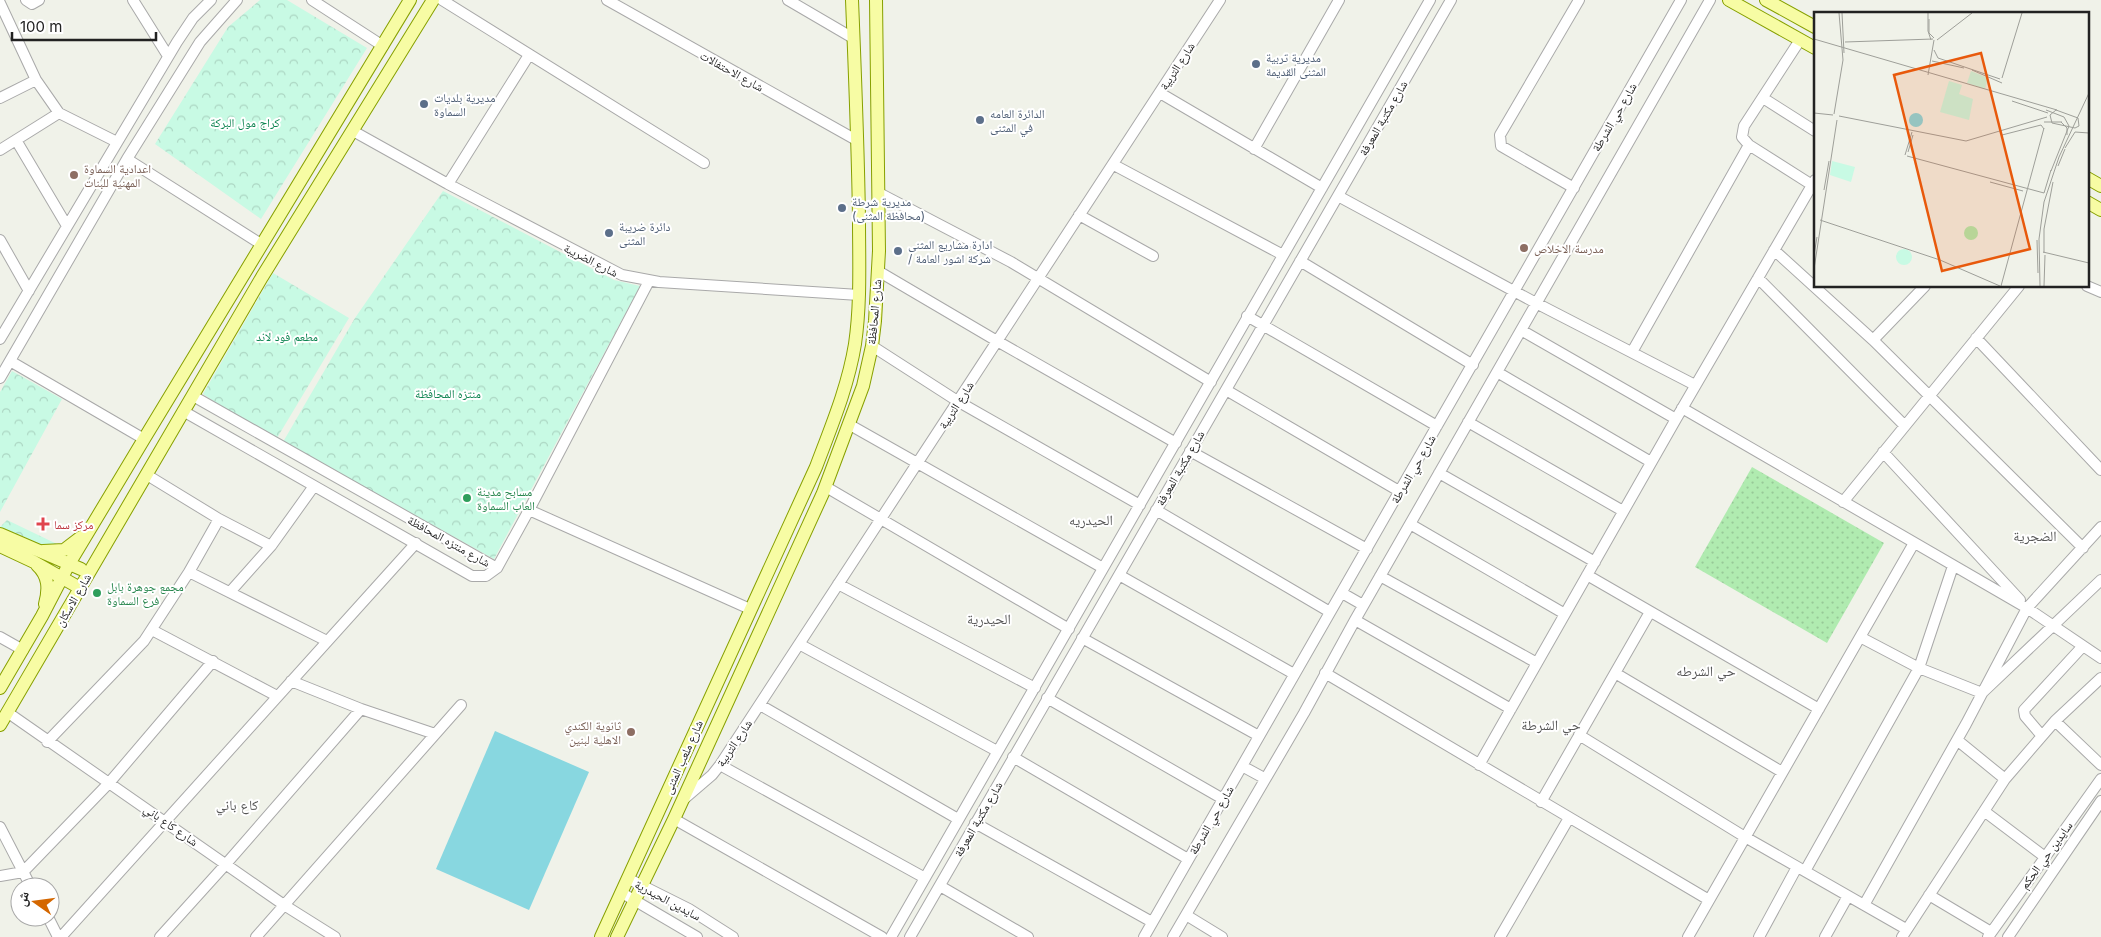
<svg xmlns="http://www.w3.org/2000/svg" width="2101" height="937" viewBox="0 0 2101 937" font-family="Inter,'Noto Naskh Arabic',sans-serif">
<defs>
<pattern id="grass-dots" width="8" height="8" patternUnits="userSpaceOnUse" patternTransform="scale(1.25)"><rect width="8" height="8" fill="#b0ebb0"/><path d="M2 2h.1M6 6h.1" fill="none" stroke="#97c997" stroke-width="1.8" stroke-linecap="round"/></pattern>
<pattern id="park-crowns" width="20" height="18" patternUnits="userSpaceOnUse" patternTransform="scale(1.25)"><rect width="20" height="18" fill="#c8fae4"/><path d="M2 6a3 3 0 1 1 6 0M12 15a3 3 0 1 1 6 0" fill="none" stroke="#acd6c3"/></pattern>
</defs>
<rect width="100%" height="100%" fill="#f0f2e9"/>
<path fill="url(#grass-dots)" d="M1752,467L1884,543L1827,643L1695,567Z"/>
<path fill="url(#park-crowns)" d="M260,0H287L367,48L261,219L155,144L228,27Z
M443,191L614,280L640,286L494,559L283,442L355,318Z
M273,273L349,318L274,443L203,394Z
M12,371L62,399L0,512V392Z
M7,520L59,545L39,544L0,527Z"/>
<path fill="#88d7e0" d="M495,731L589,772L529,910L436,869Z"/>
<g fill="none" stroke-linecap="round" stroke-linejoin="round">
<defs>
<path id="minor" d="M26,0L32,4L39,0
M133,0L168,56
M312,0L383,46
M442,0L704,163
M607,0L858,141
M788,0L853,38
M0,3L36,80L59,113L117,142
M1800,40L1744,126L1742,137L1749,145L1812,185
M1160,93L1322,188
M0,98L36,80
M1763,98L1815,131
M353,131L448,184L622,275L659,282L859,295
M16,140L67,226
M1254,149L1339,0
M0,150L59,113
M127,159L261,244
M1114,165L1283,255
M448,184L529,55
M1574,188L1501,146L1500,135L1579,0
M879,193L1011,262L1211,382
M1338,196L1536,303L1695,385
M1079,215L1153,256
M0,240L29,291
M1774,250L1873,340L2083,548
M1300,261L1473,365
M878,271L997,341L1176,443
M1758,278L1905,426
M2087,286L2101,292
M1247,316L1437,426
M1521,330L1676,419
M1976,338L2101,470
M0,339L177,42L193,18L211,0
M1873,340L1925,286
M872,346L959,402L1140,505
M1632,352L1749,145
M10,361L144,439
M1497,372L1651,462
M0,378L127,159L200,42L237,0
M1226,390L1399,491
M193,396L497,568
M1682,408L2027,608L2101,658
M183,411L472,576H486L497,568L529,510L649,281
M1468,422L1623,511
M850,425L1103,568
M1190,451L1367,549
M1883,452L2020,600
M1439,473L1595,562
M147,475L219,519L271,546
M826,487L1069,629
M1843,502L2019,286
M529,510L750,609
M1156,510L1330,612
M1410,524L1565,614
M189,572L327,641
M1119,575L1294,674
M1587,575L1819,709
M1380,576L1537,663
M838,584L1035,688
M230,592L271,546L314,486
M1342,593L1363,605
M1355,620L1511,709
M152,630L277,696
M0,637L23,650
M1860,637L1919,668L1982,693L2101,580
M1082,638L1259,736
M799,644L997,751
M1325,673L1709,900
M1615,673L1782,772
M291,681L361,709L435,734
M1047,698L1223,799
M760,705L958,819
M7,712L284,905L335,937
M2055,721L2101,765
M1579,735L1745,837L1906,929
M2042,736L2025,716L2024,710L2083,646
M1957,740L2005,779
M47,742L144,641L189,572L219,519
M1013,757L1188,859
M720,765L925,878
M1479,765L1676,419L1815,180
M1242,766L1264,778
M684,799L712,775L720,765L1220,0
M1541,802L1650,612
M1984,811L2045,857
M674,819L882,937
M975,823L1152,922
M0,827L31,887
M1805,871L1919,668L1953,566
M0,876L23,872L109,783L213,661
M629,879L689,909L733,937
M940,886L1028,937
M622,893L697,937
M1929,895L1991,932
M1864,905L1966,724L2027,608L2101,527
M1186,915L1222,937
M48,917L58,937
M61,937L416,543
M160,937L226,864L361,709
M256,937L461,705
M891,937L1430,0
M910,937L1451,0
M1144,937L1681,0
M1173,937L1304,713L1355,620L1710,0
M1500,937L1569,818
M1688,937L1914,543
M1759,937L1797,867
M1825,937L1848,896
M1902,937L2005,779L2055,721L2101,678
M1988,937L2101,779
M2008,937L2101,801"/>
<path id="major" d="M1729,0L1815,48
M1766,0L1815,27
M2087,178L2101,186
M2087,202L2101,210
M0,534L81,569
M0,546L34,562L80,588
M43,551L64,550L81,537
M37,565C49,576 49,589 45,604
M0,688L42,616L69,564L144,439L410,0
M0,725L262,277L433,0
M601,937L816,467C831,427 848,387 855,344C861,303 859,261 859,219C858,146 855,73 852,0
M617,937L674,819L823,493L863,386L872,346L875,321L879,251L876,0"/>
</defs>
<use href="#minor" stroke="#a9a9a9" stroke-width="12"/>
<use href="#major" stroke="#87a000" stroke-width="14"/>
<use href="#minor" stroke="#fff" stroke-width="10"/>
<use href="#major" stroke="#f7fca4" stroke-width="12"/>
</g>
<g fill="#5c6f8a" stroke="#fff" stroke-width="2">
<circle cx="1256" cy="64" r="5"/>
<circle cx="424" cy="104" r="5"/>
<circle cx="980" cy="120" r="5"/>
<circle cx="842" cy="208" r="5"/>
<circle cx="609" cy="233" r="5"/>
<circle cx="898" cy="251" r="5"/>
</g>
<g fill="#8d6e63" stroke="#fff" stroke-width="2">
<circle cx="74" cy="175" r="5"/>
<circle cx="1524" cy="248" r="5"/>
<circle cx="631" cy="732" r="5"/>
</g>
<g fill="#2e9e5b" stroke="#fff" stroke-width="2">
<circle cx="467" cy="498" r="5"/>
<circle cx="97" cy="593" r="5"/>
</g>
<path fill="#e0444e" stroke="#fff" stroke-width="2" d="M40.5 516.5h5v5h5v5h-5v5h-5v-5h-5v-5h5z"/>
<g text-anchor="middle" dominant-baseline="central" stroke-width="4" stroke-linejoin="round" paint-order="stroke">
<g font-size="12" fill="#4e5e75" stroke="#fff" text-anchor="start">
<text x="1266" y="57">مديرية تربية<tspan x="1266" dy="14">المثنى القديمة</tspan></text>
<text x="434" y="97">مديرية بلديات<tspan x="434" dy="14">السماوة</tspan></text>
<text x="990" y="113">الدائرة العامه<tspan x="990" dy="14">في المثنى</tspan></text>
<text x="852" y="201">مديرية شرطة<tspan x="852" dy="14">(محافظة المثنى)</tspan></text>
<text x="619" y="226">دائرة ضريبة<tspan x="619" dy="14">المثنى</tspan></text>
<text x="908" y="244">ادارة مشاريع المثنى<tspan x="908" dy="14">/ شركة اشور العامة</tspan></text>
</g>
<g font-size="12" fill="#222" stroke="#fff">
<text transform="translate(1177 66) rotate(-57)">شارع التربية</text>
<text transform="translate(732 71) rotate(29)">شارع الاحتفالات</text>
<text transform="translate(1614 117) rotate(-60)">شارع حي الشرطة</text>
<text transform="translate(1383 118) rotate(-60)">شارع مكتبة المعرفة</text>
<text transform="translate(591 260) rotate(27)">شارع الضريبة</text>
<text transform="translate(874 312) rotate(-85)">شارع المحافظة</text>
<text transform="translate(956 405) rotate(-57)">شارع التربية</text>
<text transform="translate(1180 468) rotate(-60)">شارع مكتبة المعرفة</text>
<text transform="translate(1413 469) rotate(-60)">شارع حي الشرطة</text>
<text transform="translate(449 541) rotate(29)">شارع منتزه المحافظة</text>
<text transform="translate(73 600) rotate(-60)">شارع الاسكان</text>
<text transform="translate(734 743) rotate(-56)">شارع التربية</text>
<text transform="translate(683 757) rotate(-66)">شارع ملعب المثنى</text>
<text transform="translate(978 819) rotate(-60)">شارع مكتبة المعرفة</text>
<text transform="translate(1211 820) rotate(-60)">شارع حي الشرطة</text>
<text transform="translate(171 825) rotate(35)">شارع كاع باني</text>
<text transform="translate(2046 855) rotate(-54)">سايدين حي الحكم</text>
<text transform="translate(668 900) rotate(28)">سايدين الحيدرية</text>
</g>
<g font-size="12" fill="#0c8450" stroke="#fff">
<text x="245" y="122">كراج مول البركة</text>
<text x="287" y="336">مطعم فود لاند</text>
<text x="448" y="393">منتزه المحافظة</text>
</g>
<g font-size="12" fill="#785e54" stroke="#fff" text-anchor="start">
<text x="84" y="168">اعدادية السماوة<tspan x="84" dy="14">المهنية للبنات</tspan></text>
<text x="1534" y="248">مدرسة الاخلاص</text>
<text x="621" y="725" text-anchor="end">ثانوية الكندي<tspan x="621" dy="14">الاهلية لبنين</tspan></text>
</g>
<g font-size="12" fill="#27864d" stroke="#fff" text-anchor="start">
<text x="477" y="491">مسابح مدينة<tspan x="477" dy="14">العاب السماوة</tspan></text>
<text x="107" y="586">مجمع جوهرة بابل<tspan x="107" dy="14">فرع السماوة</tspan></text>
</g>
<g font-size="12" fill="#be3a42" stroke="#fff" text-anchor="start">
<text x="54" y="524">مركز سما</text>
</g>
<g font-size="14" fill="#555" stroke="#fff">
<text x="1091" y="519">الحيدريه</text>
<text x="2035" y="535">الضجرية</text>
<text x="989" y="618">الحيدرية</text>
<text x="1706" y="670">حي الشرطه</text>
<text x="1551" y="724">حي الشرطة</text>
<text x="237" y="804">كاع باني</text>
</g>
</g>
<g transform="translate(1814 12)">
<rect width="275" height="275" fill="#f0f2e9"/>
<path d="M150 221a7 7 0 1 1 14 0a7 7 0 1 1-14 0Z" fill="#b0ebb0"/>
<path d="M157,59L174,66L171,77L153,71ZM135,69L148,73L145,82L159,87L155,108L126,100ZM18,149L41,155L37,170L16,163ZM82 245a8 8 0 1 1 16 0a8 8 0 1 1-16 0Z" fill="#c8fae4"/>
<path d="M95 108a7 7 0 1 1 14 0a7 7 0 1 1-14 0Z" fill="#88d7e0"/>
<path fill="none" stroke="#9e9f99" stroke-width="1" d="M28,1L30,41M114,1V19L117,28M115,7V21L120,26M0,27L243,98M123,28L158,1M31,30L119,27M120,38L124,46L186,67M118,49L150,56M158,58L188,71M114,63L120,28M188,66L208,1M198,89L234,101M232,98L250,105L255,114L237,159M242,98L264,106L265,114L261,116L238,111L236,103ZM0,101L19,103M20,102L29,48L25,1M25,104L152,129L233,105M230,110H248M247,110L253,116V123M188,123L227,113L230,117M251,136L261,120L275,121M94,140L99,123M91,143L98,120M93,144L230,181M244,154L251,137M176,170L209,179M10,178L15,149M230,181L237,158M6,208L126,248L186,274M223,228L224,261M229,240L275,251M230,241V217L239,170M0,243L3,225M0,257L23,108M187,274L230,116M226,274L225,227L230,190L245,145L275,81M230,274L231,243"/>
<path fill="#e8590c" fill-opacity="0.15" stroke="#e8590c" stroke-width="2.5" d="M167,41L216,237L128,259L80,63Z"/>
<rect width="275" height="275" fill="none" stroke="#222" stroke-width="2.5"/>
</g>
<g transform="translate(35 902) rotate(284)"><circle r="24" fill="#ffffff" stroke="#a7a7a7"/>
<path d="M0-4L9 19L0 12L-9 19Z" fill="#d46700"/>
<text y="-8" font-size="14" font-weight="bold" text-anchor="middle" fill="#222222">ش</text>
</g>
<path d="M12 32v8h144v-8" fill="none" stroke="#222222" stroke-width="2.5"/>
<text x="20" y="32" font-size="15" fill="#222222" stroke="#ffffff" stroke-width="4" paint-order="stroke">100 m</text>
</svg>
